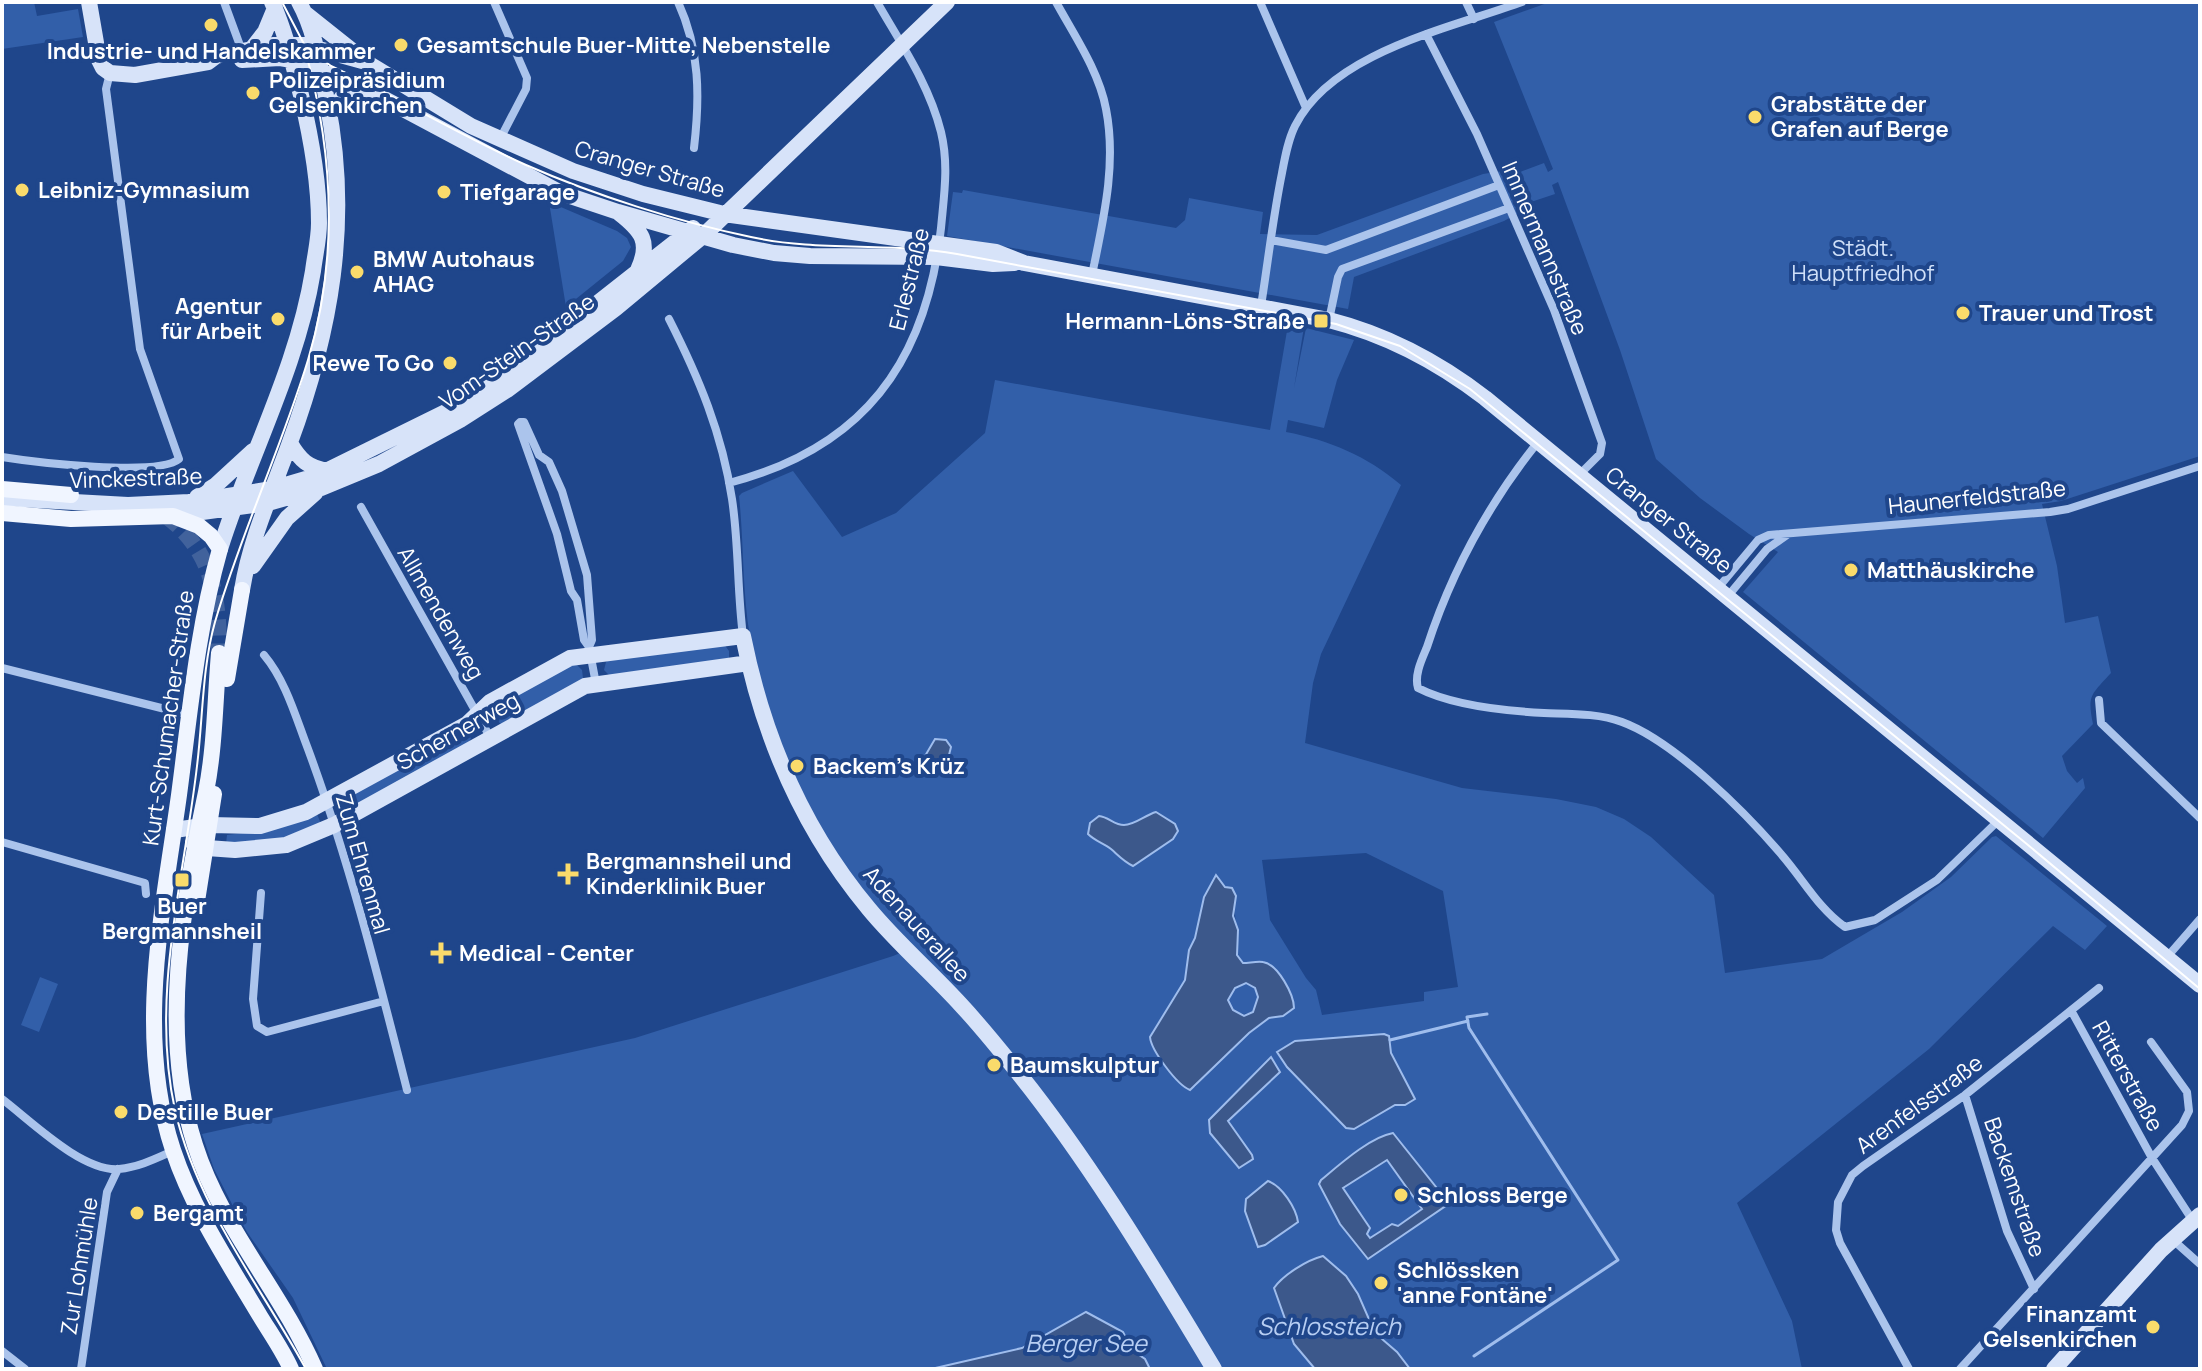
<svg xmlns="http://www.w3.org/2000/svg" width="2202" height="1371" viewBox="0 0 2202 1371" font-family="Manrope,sans-serif">
<rect width="100%" height="100%" fill="#1f468b"/>
<path fill="#325fa9" fill-rule="evenodd" d="M2,2H34L37,16L78,9L83,37L2,49Z
M1550,2H2200V456L2061,501L2042,504L2057,566L2065,623L2098,616L2111,673C2091,695 2087,695 2093,724L2062,756L2067,771L2077,783L2083,778L2085,788L2043,838L1743,592L1778,552L1749,534L1700,498L1656,459L1620,350L1558,182L1552,185L1555,194L1528,203L1529,207L1504,221L1354,277L1348,309L947,236L953,192L962,193L963,190L1176,228L1185,220L1189,198L1263,212L1260,234L1317,235L1483,174L1515,169L1517,173L1544,163L1548,172L1553,169L1494,22Z
M549,202L617,231L627,238L631,247L623,261L566,307Z
M1288,325L1304,327L1294,388L1306,328L1354,340L1337,380L1324,428L1288,420L1286,432C1329,440 1367,456 1401,485L1321,654L1313,683L1305,743L1462,788L1556,799L1596,807L1624,819L1651,837L1714,895L1725,973L1822,959L1902,912L1951,877L1992,837L1996,836L2107,926L2085,950L2053,926L1929,1049L1737,1203L1792,1321L1802,1369H327L293,1298L247,1232L233,1206L214,1169L202,1134L635,1038L893,956L912,948C885,917 858,886 835,852C797,796 762,704 750,637C742,590 744,543 739,496L742,493L793,471L842,537L896,513L985,433L995,380L1270,430ZM1366,853L1443,891L1458,987L1424,992V1001L1322,1015L1316,990L1306,978L1270,920L1262,860ZM1216,876C1220,881 1226,886 1229,890C1237,902 1236,940 1237,955L1243,963L1264,962C1278,974 1293,989 1294,1008C1283,1016 1275,1015 1265,1021C1239,1039 1217,1064 1195,1087L1176,1080L1150,1042L1152,1032L1186,980L1189,950L1195,938L1208,890Z
M724,644L729,651V658L611,677L604,670L606,662L610,658Z
M570,664L577,665L582,670L583,678L580,682L501,724L494,718L495,707Z
M466,732L471,738L469,743L342,812L338,802Z
M317,814L321,824L290,838L226,844L227,835L273,829Z
M40,977L58,984L39,1032L21,1025Z
M1229 999a15 15 0 1 1 30 0a15 15 0 1 1-30 0Z"/>
<path fill="#3c588b" stroke="#9fbded" stroke-width="2" fill-rule="evenodd" d="M935,739L946,740L951,747L948,759L941,766L933,764L925,756Z
M1156,812L1175,824L1178,831L1173,839L1133,866C1123,861 1118,855 1111,849C1103,843 1095,841 1088,834L1090,823L1099,816C1109,817 1114,825 1124,825C1135,825 1145,815 1156,812Z
M1216,875L1225,887L1232,888L1236,896L1233,916L1238,930L1237,955L1243,963C1249,963 1257,961 1263,962C1278,964 1294,995 1294,1008L1283,1016L1269,1018L1249,1033L1190,1090C1177,1085 1151,1050 1150,1037L1185,980L1189,950L1195,938L1204,897ZM1246,983L1255,988L1258,997L1253,1012L1244,1016L1233,1010L1228,1000L1235,988Z
M1384,1034L1389,1036L1391,1053L1415,1099L1405,1105H1395L1354,1129L1346,1128L1287,1067L1277,1052L1295,1041Z
M1271,1057L1280,1072L1228,1121L1252,1155L1253,1159L1239,1168L1210,1133L1209,1120Z
M1393,1133L1444,1197L1447,1205L1368,1259L1340,1224L1319,1184L1321,1180C1339,1165 1370,1137 1393,1133ZM1387,1160L1422,1209L1398,1226L1392,1224L1370,1238L1367,1234L1370,1228L1343,1188Z
M1268,1181C1282,1186 1296,1208 1298,1222L1265,1245L1258,1247L1245,1211L1246,1199Z
M1323,1256L1346,1276L1358,1294L1375,1333L1397,1352L1410,1369H1315L1294,1344L1274,1288C1283,1275 1307,1260 1323,1256Z
M1086,1312L1123,1332L1132,1350L1145,1359L1150,1369H931L1022,1348Z"/>
<g fill="none" stroke-linecap="round" stroke-linejoin="round">
<path stroke="#9fbded" stroke-width="3" d="M1390,1040L1468,1021
M1474,1356L1618,1260L1469,1028L1467,1017L1487,1014"/>
<path stroke="#41629c" stroke-width="16" stroke-dasharray="16 8" stroke-linecap="butt" d="M166,516C213,551 219,598 219,653"/>
<path stroke="#abc4ec" stroke-width="8" d="M224,2L242,51
M494,2L527,78L526,89L500,139
M678,2C700,50 700,97 694,148
M1056,2C1074,35 1099,71 1106,109C1117,165 1103,221 1092,275
M1260,2L1306,108
M1466,2L1474,19
M1426,34L1477,134L1554,310L1602,443L1600,454L1579,475
M1271,240L1326,250L1499,185
M1261,306C1268,262 1273,217 1282,173C1285,157 1288,140 1295,126C1332,52 1451,28 1522,2
M669,319C699,378 722,433 732,499C739,545 737,590 743,636
M1329,320L1338,277L1342,269L1509,208
M1538,442C1490,502 1451,573 1427,647C1422,659 1414,675 1418,688C1451,705 1506,711 1544,713C1569,714 1598,713 1622,722C1674,741 1745,812 1781,854C1803,879 1818,908 1845,927L1875,920L1937,880L1999,820
M2,457C33,462 158,477 179,459L140,349L106,89L110,73
M729,483C863,448 926,363 941,228C944,195 949,165 941,132C929,84 901,44 877,2
M361,507L490,737
M1718,588L1758,540L1769,535L2050,512L2068,509L2200,466
M1728,596L1767,549L1787,535
M589,647L584,640L577,600L571,591L557,534L518,424L520,422H524L539,455L549,462L562,491L587,575L592,640L589,647L596,684
M264,655C286,681 296,718 308,749C349,860 378,976 407,1090
M2,668L189,715
M2099,700L2101,723L2200,818
M2,842L145,883L146,894
M261,893L253,999L257,1026L267,1032L384,1001
M2167,957L2200,919
M2072,1012L2152,1158L2193,1221
M1965,1095L2007,1231L2034,1289
M2,1099C31,1121 82,1172 119,1169C139,1167 155,1159 173,1151
M2173,1240L2200,1264
M2,1351L25,1369
M81,1369L107,1192L118,1169
M1909,1369L1840,1243L1836,1230L1838,1202L1852,1175L1863,1166L1965,1095L2099,988
M1960,1369L2182,1125L2189,1111L2187,1092L2151,1042"/>
<path stroke="#d7e3f9" stroke-width="16" d="M89,2L99,60L103,68L110,73L135,75L208,62L216,56L273,45H304L366,62L471,126L573,171L643,194L724,214L996,252L1024,263L1329,320C1388,335 1437,361 1485,398L2200,985
M306,14L360,57
M251,50L265,32L275,8
M242,60L280,58L292,60L360,86L561,193L618,212L733,245L774,253L810,256L936,257L993,264L1014,263
M330,115L343,96L360,86
M619,213C642,231 651,242 638,270
M290,443C300,460 308,468 329,471
M197,497L216,485L253,451
M2,498L128,505L189,502L272,489L316,476L454,408L543,346L693,228
M173,516L268,503L321,488L379,464L460,420L507,390L616,308L704,235L947,2
M220,549C249,456 297,369 313,271C315,255 319,239 319,223C319,180 311,137 301,95C293,64 285,31 272,2
M253,566L287,518L315,493
M242,590C250,540 272,492 289,445C331,332 351,221 327,101C320,67 316,33 299,2
M174,830L210,825L260,826L306,812L467,724L490,702L570,658L743,636C763,736 803,830 869,909C897,943 931,972 961,1005C986,1032 1009,1061 1031,1089C1099,1177 1157,1274 1214,1369
M193,843L207,848L235,850L286,845L334,825L585,686L749,663
M2054,1369L2161,1250L2200,1215"/>
<path stroke="#f0f5ff" stroke-width="16" d="M2,489L71,495
M2,513L71,519L173,516L199,526L211,536L220,549C197,630 190,712 179,795C163,911 135,1035 173,1150C193,1210 228,1262 260,1316C271,1334 283,1351 291,1369
M219,653C215,699 215,747 206,792C183,903 159,1034 195,1145C221,1227 281,1291 315,1369
M227,679L242,590
M197,901L214,794"/>
<path stroke="#fff" stroke-width="2" d="M282,2L305,46L331,66C397,97 459,135 526,165C594,195 679,222 751,237C818,252 889,242 957,254L1336,324L1400,346L1470,389L2028,845L2200,989
M304,46C333,149 339,257 308,360C281,449 241,533 215,622C202,668 203,718 197,766C184,879 150,997 175,1110C197,1206 259,1284 306,1369"/>
</g>
<g fill="#fadb6b" stroke="#1f468b" stroke-width="3">
<circle cx="211" cy="25" r="8"/>
<circle cx="401" cy="45" r="8"/>
<circle cx="253" cy="93" r="8"/>
<circle cx="1755" cy="117" r="8"/>
<circle cx="22" cy="190" r="8"/>
<circle cx="444" cy="192" r="8"/>
<circle cx="357" cy="272" r="8"/>
<circle cx="1963" cy="313" r="8"/>
<circle cx="278" cy="319" r="8"/>
<rect x="1313" y="313" width="16" height="16" rx="4"/>
<circle cx="450" cy="363" r="8"/>
<circle cx="1851" cy="570" r="8"/>
<circle cx="797" cy="766" r="8"/>
<path d="M564 862h8v8h8v8h-8v8h-8v-8h-8v-8h8z"/>
<rect x="174" y="872" width="16" height="16" rx="4"/>
<path d="M437 941h8v8h8v8h-8v8h-8v-8h-8v-8h8z"/>
<circle cx="994" cy="1065" r="8"/>
<circle cx="121" cy="1112" r="8"/>
<circle cx="1401" cy="1195" r="8"/>
<circle cx="137" cy="1213" r="8"/>
<circle cx="1381" cy="1283" r="8"/>
<circle cx="2153" cy="1327" r="8"/>
</g>
<g text-anchor="middle" dominant-baseline="central" stroke-width="8" stroke-linejoin="round" paint-order="stroke">
<g font-size="22" font-weight="bold" fill="#fff" stroke="#1f468b" text-anchor="start">
<text x="417" y="45">Gesamtschule Buer-Mitte, Nebenstelle</text>
<text x="211" y="51" text-anchor="middle">Industrie- und Handelskammer</text>
<text x="269" y="80">Polizeipräsidium<tspan x="269" dy="25">Gelsenkirchen</tspan></text>
<text x="1771" y="104">Grabstätte der<tspan x="1771" dy="25">Grafen auf Berge</tspan></text>
<text x="38" y="190">Leibniz-Gymnasium</text>
<text x="460" y="192">Tiefgarage</text>
<text x="373" y="259">BMW Autohaus<tspan x="373" dy="25">AHAG</tspan></text>
<text x="262" y="306" text-anchor="end">Agentur<tspan x="262" dy="25">für Arbeit</tspan></text>
<text x="1979" y="313">Trauer und Trost</text>
<text x="1305" y="321" text-anchor="end">Hermann-Löns-Straße</text>
<text x="434" y="363" text-anchor="end">Rewe To Go</text>
<text x="1867" y="570">Matthäuskirche</text>
<text x="813" y="766">Backem's Krüz</text>
<text x="586" y="861">Bergmannsheil und<tspan x="586" dy="25">Kinderklinik Buer</tspan></text>
<text x="182" y="906" text-anchor="middle">Buer<tspan x="182" dy="25">Bergmannsheil</tspan></text>
<text x="459" y="953">Medical - Center</text>
<text x="1010" y="1065">Baumskulptur</text>
<text x="137" y="1112">Destille Buer</text>
<text x="1417" y="1195">Schloss Berge</text>
<text x="153" y="1213">Bergamt</text>
<text x="1397" y="1270">Schlössken<tspan x="1397" dy="25">'anne Fontäne'</tspan></text>
<text x="2137" y="1314" text-anchor="end">Finanzamt<tspan x="2137" dy="25">Gelsenkirchen</tspan></text>
</g>
<g font-size="22" fill="#fff" stroke="#1f468b">
<text transform="translate(650 169) rotate(16)">Cranger Straße</text>
<text transform="translate(1545 248) rotate(67)">Immermannstraße</text>
<text transform="translate(909 279) rotate(-76)">Erlestraße</text>
<text transform="translate(517 351) rotate(-35)">Vom-Stein-Straße</text>
<text transform="translate(136 478) rotate(-2)">Vinckestraße</text>
<text transform="translate(1977 497) rotate(-6)">Haunerfeldstraße</text>
<text transform="translate(1669 520) rotate(39)">Cranger Straße</text>
<text transform="translate(441 613) rotate(60)">Allmendenweg</text>
<text transform="translate(168 718) rotate(-82)">Kurt-Schumacher-Straße</text>
<text transform="translate(458 731) rotate(-29)">Schernerweg</text>
<text transform="translate(363 864) rotate(74)">Zum Ehrenmal</text>
<text transform="translate(917 924) rotate(48)">Adenauerallee</text>
<text transform="translate(2128 1076) rotate(61)">Ritterstraße</text>
<text transform="translate(1919 1104) rotate(-36)">Arenfelsstraße</text>
<text transform="translate(2015 1187) rotate(71)">Backemstraße</text>
<text transform="translate(79 1266) rotate(-81)">Zur Lohmühle</text>
</g>
<g font-size="22" fill="#d0e0f9" stroke="#1f468b">
<text x="1863" y="248">Städt.<tspan x="1863" dy="25">Hauptfriedhof</tspan></text>
</g>
<g font-size="24" font-style="italic" fill="#b7cef3" stroke="#1f468b">
<text x="1329" y="1325">Schlossteich</text>
<text x="1086" y="1342">Berger See</text>
</g>
</g>
<rect width="2202" height="1371" fill="none" stroke="#ffffff" stroke-width="8"/>
</svg>
